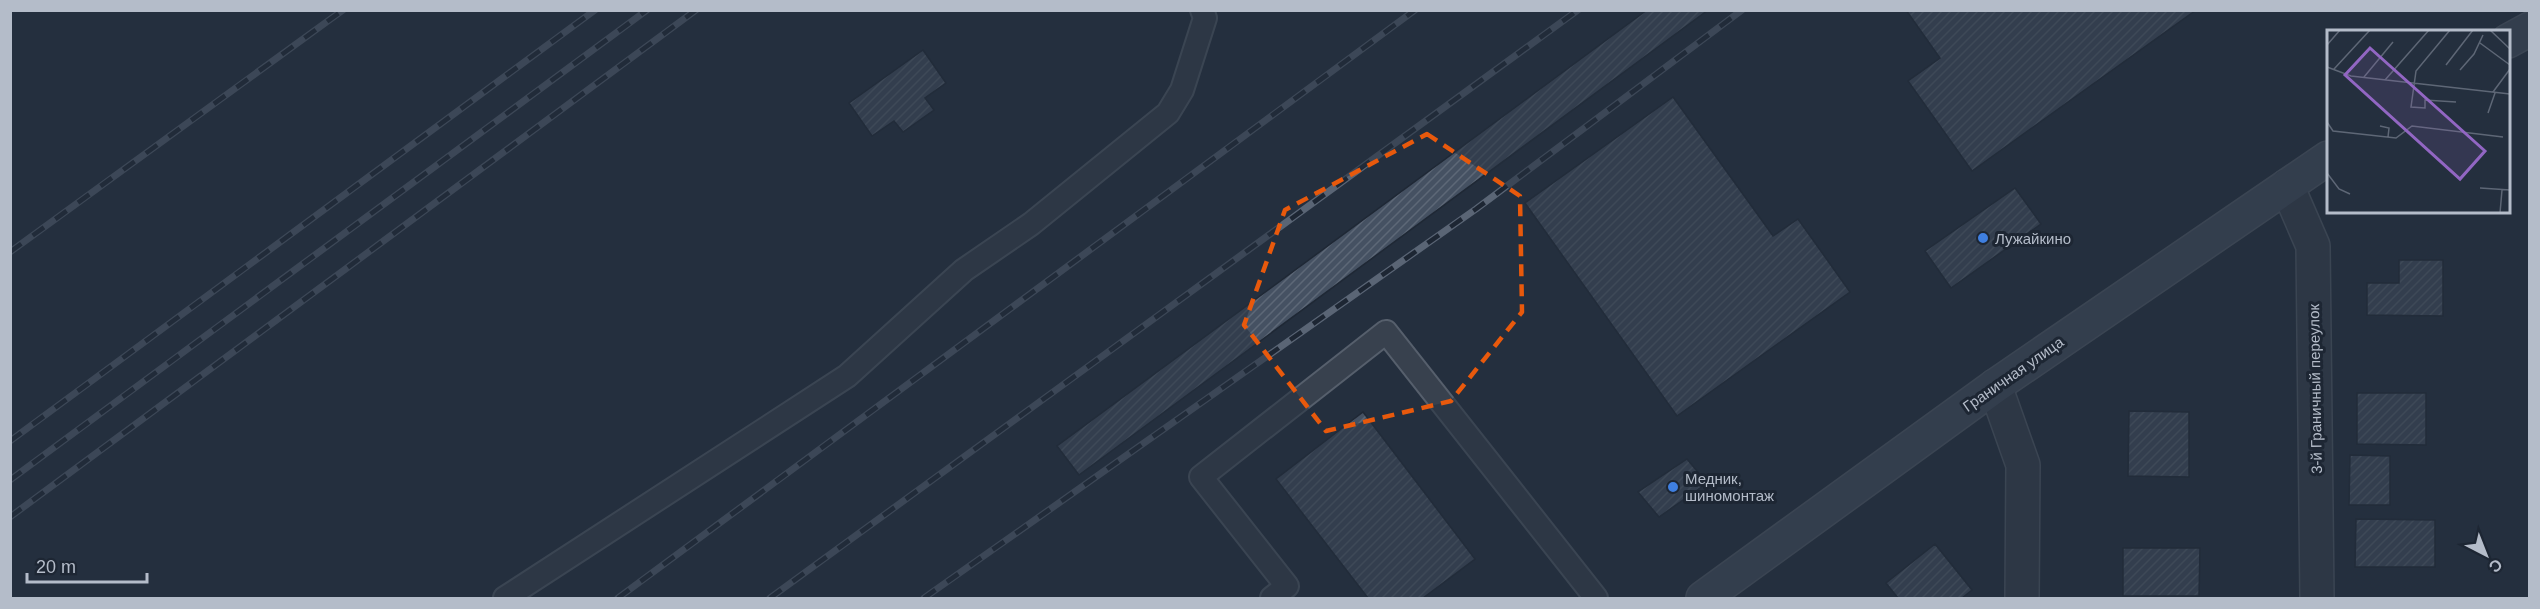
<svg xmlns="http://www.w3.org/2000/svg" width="2540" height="609" viewBox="0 0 2540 609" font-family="Helvetica,sans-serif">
<defs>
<pattern id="building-hatch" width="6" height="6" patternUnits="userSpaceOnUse" patternTransform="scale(1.5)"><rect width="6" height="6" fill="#455162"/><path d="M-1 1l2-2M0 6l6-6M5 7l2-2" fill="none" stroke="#5d6877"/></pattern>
</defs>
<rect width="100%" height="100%" fill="#242f3e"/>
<path fill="url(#building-hatch)" stroke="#1f2835" stroke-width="1.5" d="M1647,10H1708L1079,475L1057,446Z
M1906,10H2196L1972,171L1908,81L1940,58Z
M923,50L946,83L925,98L934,110L903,132L894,121L872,136L849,103Z
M1673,97L1773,236L1798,219L1850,292L1677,416L1525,203Z
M2015,188L2041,224L1951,288L1925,251Z
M2399,260H2443V316L2367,315V283H2399Z
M2357,393H2426V445L2357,444Z
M2129,411L2189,412V477L2128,476Z
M1363,412L1475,559L1423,598H1368L1276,479Z
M2350,455L2390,456V505H2349Z
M1687,459L1707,483L1659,517L1638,492Z
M2356,519L2435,520V567H2355Z
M1935,544L1972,590L1962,598H1898L1886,583Z
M2123,548H2200L2199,596H2123Z"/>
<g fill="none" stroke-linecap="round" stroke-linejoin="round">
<defs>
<path id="service" d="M505,598L847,376L964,270L1031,224L1168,113L1182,90L1205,18L1202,10
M1272,598L1287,586L1201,477L1386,332L1596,598"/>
<path id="minor" d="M2287,186L2313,246L2317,598
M1995,386L2023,465L2022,598"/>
<path id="secondary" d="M2508,41L2530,29
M1703,598L1995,386L2328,158"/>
</defs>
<use href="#service" stroke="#565f6c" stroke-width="26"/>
<use href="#minor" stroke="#565f6c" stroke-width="36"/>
<use href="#secondary" stroke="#565f6c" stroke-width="36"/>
<use href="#service" stroke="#38414e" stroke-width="22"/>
<use href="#minor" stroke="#38414e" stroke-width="33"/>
<use href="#secondary" stroke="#465061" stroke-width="33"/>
<defs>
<path id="rail" d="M10,252L343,10
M10,441L595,10
M10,480L647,10
M10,517L696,10
M618,598L1415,10
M770,598L1578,10
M924,598L1476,209L1742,10"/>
</defs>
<use href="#rail" stroke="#5a6575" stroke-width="7"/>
<use href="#rail" stroke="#1d2633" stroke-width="4.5" stroke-dasharray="14" stroke-linecap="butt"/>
</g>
<path d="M0 0H2540V609H0ZM1427,134L1520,196L1522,312L1451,401L1326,431L1244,325L1285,210Z" fill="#242f3e" fill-opacity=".55" fill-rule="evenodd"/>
<path fill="none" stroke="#e8590c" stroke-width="4.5" stroke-dasharray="12 8" stroke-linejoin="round" d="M1427,134L1520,196L1522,312L1451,401L1326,431L1244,325L1285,210Z"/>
<g fill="#3f7fe0" stroke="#1d2633" stroke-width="2">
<circle cx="1983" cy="238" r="6"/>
<circle cx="1673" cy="487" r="6"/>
</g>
<g text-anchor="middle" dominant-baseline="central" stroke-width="6" stroke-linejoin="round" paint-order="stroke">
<g font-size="15" fill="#b4bcc9" stroke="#1d2633" text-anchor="start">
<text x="1995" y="238">Лужайкино</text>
<text x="1685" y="478">Медник,<tspan x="1685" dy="17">шиномонтаж</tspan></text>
</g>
<g font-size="15" fill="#b4bcc9" stroke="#1d2633">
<text transform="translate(2013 374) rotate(-35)">Граничная улица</text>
<text transform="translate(2315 389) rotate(-91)">3-й Граничный переулок</text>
</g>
</g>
<g transform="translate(2327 30)">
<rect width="183" height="183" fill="#242f3e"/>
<path fill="none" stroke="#5e6776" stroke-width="1.5" d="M123,0L89,41L84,77L98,78V70L129,72M163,0L183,19M153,13L183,35M0,15L13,0M119,35L146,0M0,37L24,46L183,64M7,39L43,0M133,40L147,24L156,5M37,47L66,12M58,50L102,0M166,62L183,39M161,83L168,63M0,92L6,101L69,108L85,96L176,107M53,96L62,98L61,107M0,143L12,159L23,164M153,158L183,160M173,183L175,160"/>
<path fill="#9266c3" fill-opacity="0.15" stroke="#9266c3" stroke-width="3" d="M43,18L158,121L133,149L18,45Z"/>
<rect width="183" height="183" fill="none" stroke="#b4bcc9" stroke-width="3"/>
</g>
<rect width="2540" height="609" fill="none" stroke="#b4bcc9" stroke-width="24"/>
<g transform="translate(2486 555) rotate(138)" stroke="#1d2633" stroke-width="4.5" paint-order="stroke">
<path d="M0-4.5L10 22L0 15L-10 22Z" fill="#b4bcc9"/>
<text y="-9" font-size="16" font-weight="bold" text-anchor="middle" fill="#b4bcc9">С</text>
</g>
<path d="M27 573v9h120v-9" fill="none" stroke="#b4bcc9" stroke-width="3"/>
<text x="36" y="573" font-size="18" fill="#b4bcc9" stroke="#1d2633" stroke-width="4.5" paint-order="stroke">20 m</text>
</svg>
